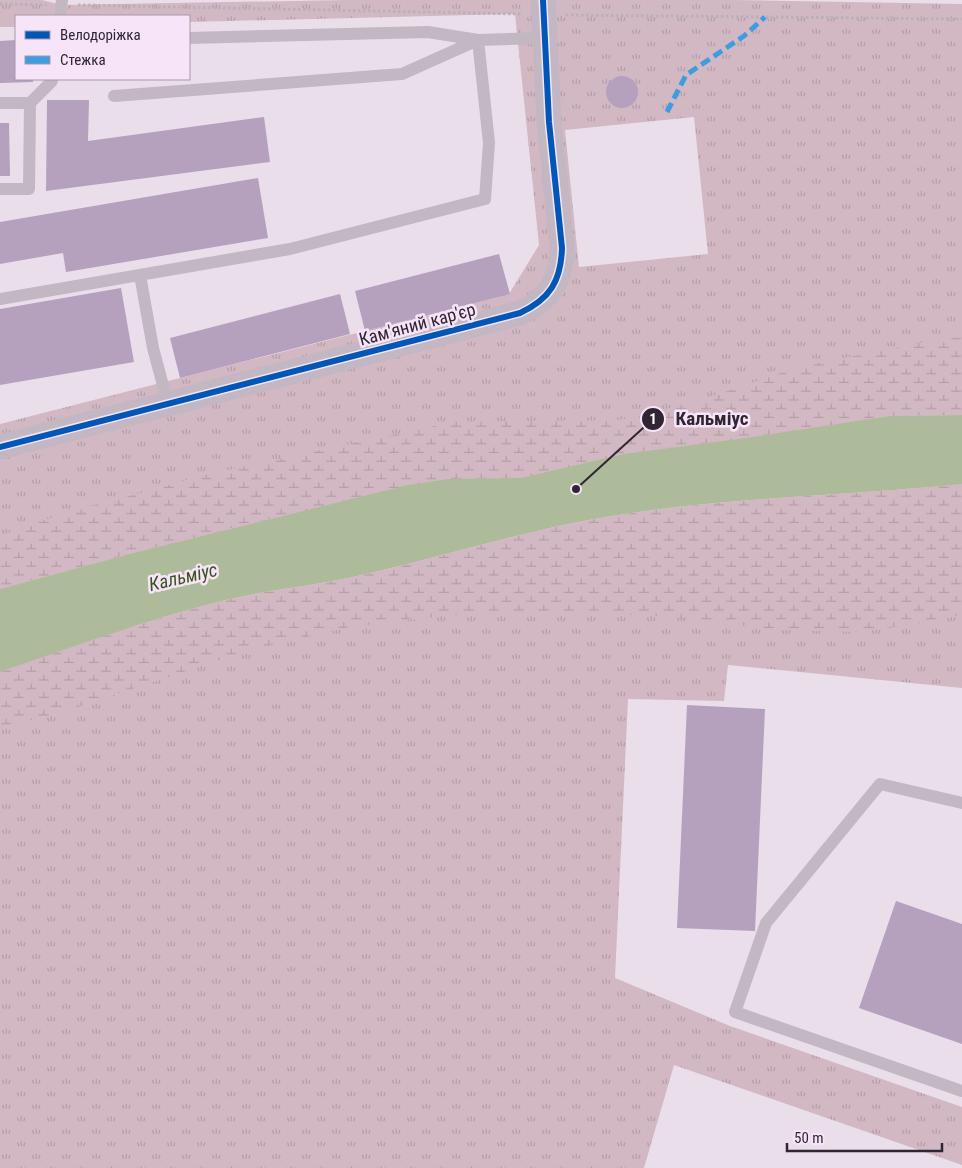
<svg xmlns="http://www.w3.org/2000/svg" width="962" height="1168" viewBox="0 0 962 1168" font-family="'Roboto Condensed',sans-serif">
<defs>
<pattern id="grass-tufts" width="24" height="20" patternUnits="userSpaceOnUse" patternTransform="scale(1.25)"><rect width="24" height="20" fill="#d2b8c3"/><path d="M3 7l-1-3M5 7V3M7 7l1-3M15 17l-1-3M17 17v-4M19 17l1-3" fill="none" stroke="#b59ea8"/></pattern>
<pattern id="wetland-marsh" width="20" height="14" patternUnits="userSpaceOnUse" patternTransform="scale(1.25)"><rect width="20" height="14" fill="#d2b8c3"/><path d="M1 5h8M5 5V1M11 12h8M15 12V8" fill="none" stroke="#b59ea8"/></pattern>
</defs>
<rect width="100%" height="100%" fill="#eadeeb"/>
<path fill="url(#grass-tufts)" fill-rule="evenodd" d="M0,0H42L62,5L347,0H734L962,4V415L890,416L122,556L0,589V424L509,294L539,245L515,14L189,22V16H16V27H0ZM694,117L708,254L579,267L565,130Z
M962,484V688L728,665L724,701L628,699L615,978L730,1026L962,1107V1165L674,1065L644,1168H0V672L107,634L228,600L896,491Z"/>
<path fill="url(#wetland-marsh)" d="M962,337V415L890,416L753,437L624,454L521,478L448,479L251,523L122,556L0,589V536L33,523L204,475L453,422L620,420L694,402L799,367L930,341Z
M962,484V614L941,620L861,632L778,630L669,617L561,611L452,615L349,627L246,651L72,709L0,729V672C75,646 149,619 226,600C268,590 311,586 353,577C439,558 524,530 612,516C728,497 845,496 962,484Z"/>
<path fill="#aebb9b" d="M962,415V484C845,496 728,497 612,516C524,530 439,558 353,577C311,586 268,590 226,600C149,619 75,646 0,672V589L122,556L408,485L448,479L521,478L624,454L753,437L890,416Z"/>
<path fill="#b5a0be" d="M16,40V79H33V82L0,83V41Z
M606 92a16 16 0 1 1 32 0a16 16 0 1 1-32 0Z
M47,100H89L88,141L264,117L270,162L46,191Z
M0,123H9L10,176H0Z
M258,178L268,238L66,272L63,253L0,264V222Z
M499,254L510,294L365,331L355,291Z
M121,288L134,362L0,385V309Z
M340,294L350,334L180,378L170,338Z
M687,705L765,709L755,931L677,928Z
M896,901L962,924V1044L859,1008Z"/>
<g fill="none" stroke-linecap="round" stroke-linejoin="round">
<path stroke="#bab0bc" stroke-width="3" stroke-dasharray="2.5 2.5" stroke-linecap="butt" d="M0,4L47,5
M78,5L522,14
M566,15L962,19"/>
<path stroke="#c2b7c3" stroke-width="12" d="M60,16L62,0
M189,38L428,32L478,40L546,38
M114,96L402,74L478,40
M0,103H30L52,81V79
M0,189H29L30,103
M140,275L153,348L168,404
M0,299L290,249L485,199L489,143L478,40
M962,803L880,784L766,923L735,1012L962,1091"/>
<path stroke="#c2b7c3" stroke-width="25" d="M0,447L520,313C550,299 561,281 562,248L549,122L543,0"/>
<path stroke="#3e9ce2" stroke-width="5" stroke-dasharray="10 5" stroke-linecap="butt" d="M667,112L686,75L744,36L765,17"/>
<defs>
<path id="cycleway" d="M0,447L520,313C550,299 561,281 562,248L549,122L543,0"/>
</defs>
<use href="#cycleway" stroke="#f7e4f8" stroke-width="9"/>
<use href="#cycleway" stroke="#0057b8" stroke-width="6"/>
</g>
<g text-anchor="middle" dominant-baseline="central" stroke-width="5" stroke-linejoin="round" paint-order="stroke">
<g font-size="18" fill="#302633" stroke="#f7e4f8">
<text transform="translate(417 324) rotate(-15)">Кам'яний кар'єр</text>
</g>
<g font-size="19" font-style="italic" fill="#3a531e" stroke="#f7e4f8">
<text transform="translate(183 577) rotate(-13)">Кальміус</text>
</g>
</g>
<path fill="none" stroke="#302633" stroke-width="2" d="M576 489L653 419"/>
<g fill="#302633" stroke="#f7e4f8" stroke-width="2">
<circle cx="576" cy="489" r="5"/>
<circle cx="653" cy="419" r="12"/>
</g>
<g font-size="15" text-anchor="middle" font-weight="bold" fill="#fff">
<text x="653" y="424">1</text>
</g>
<g font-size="19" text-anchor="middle" font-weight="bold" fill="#302633" stroke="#f7e4f8" stroke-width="5" stroke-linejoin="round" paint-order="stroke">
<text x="712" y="425">Кальміус</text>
</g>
<rect x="15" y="15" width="175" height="65" fill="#f7e4f8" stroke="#a798a9"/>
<rect x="25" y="31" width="25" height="8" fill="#0057b8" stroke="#a798a9"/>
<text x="60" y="40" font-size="15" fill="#302633">Велодоріжка</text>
<rect x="25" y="56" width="25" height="8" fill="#3e9ce2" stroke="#a798a9"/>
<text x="60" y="65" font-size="15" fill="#302633">Стежка</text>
<path d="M787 1143v8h155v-8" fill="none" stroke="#302633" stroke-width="2.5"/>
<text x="794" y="1143" font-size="15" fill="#302633" stroke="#f7e4f8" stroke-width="4" paint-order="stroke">50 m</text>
</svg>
